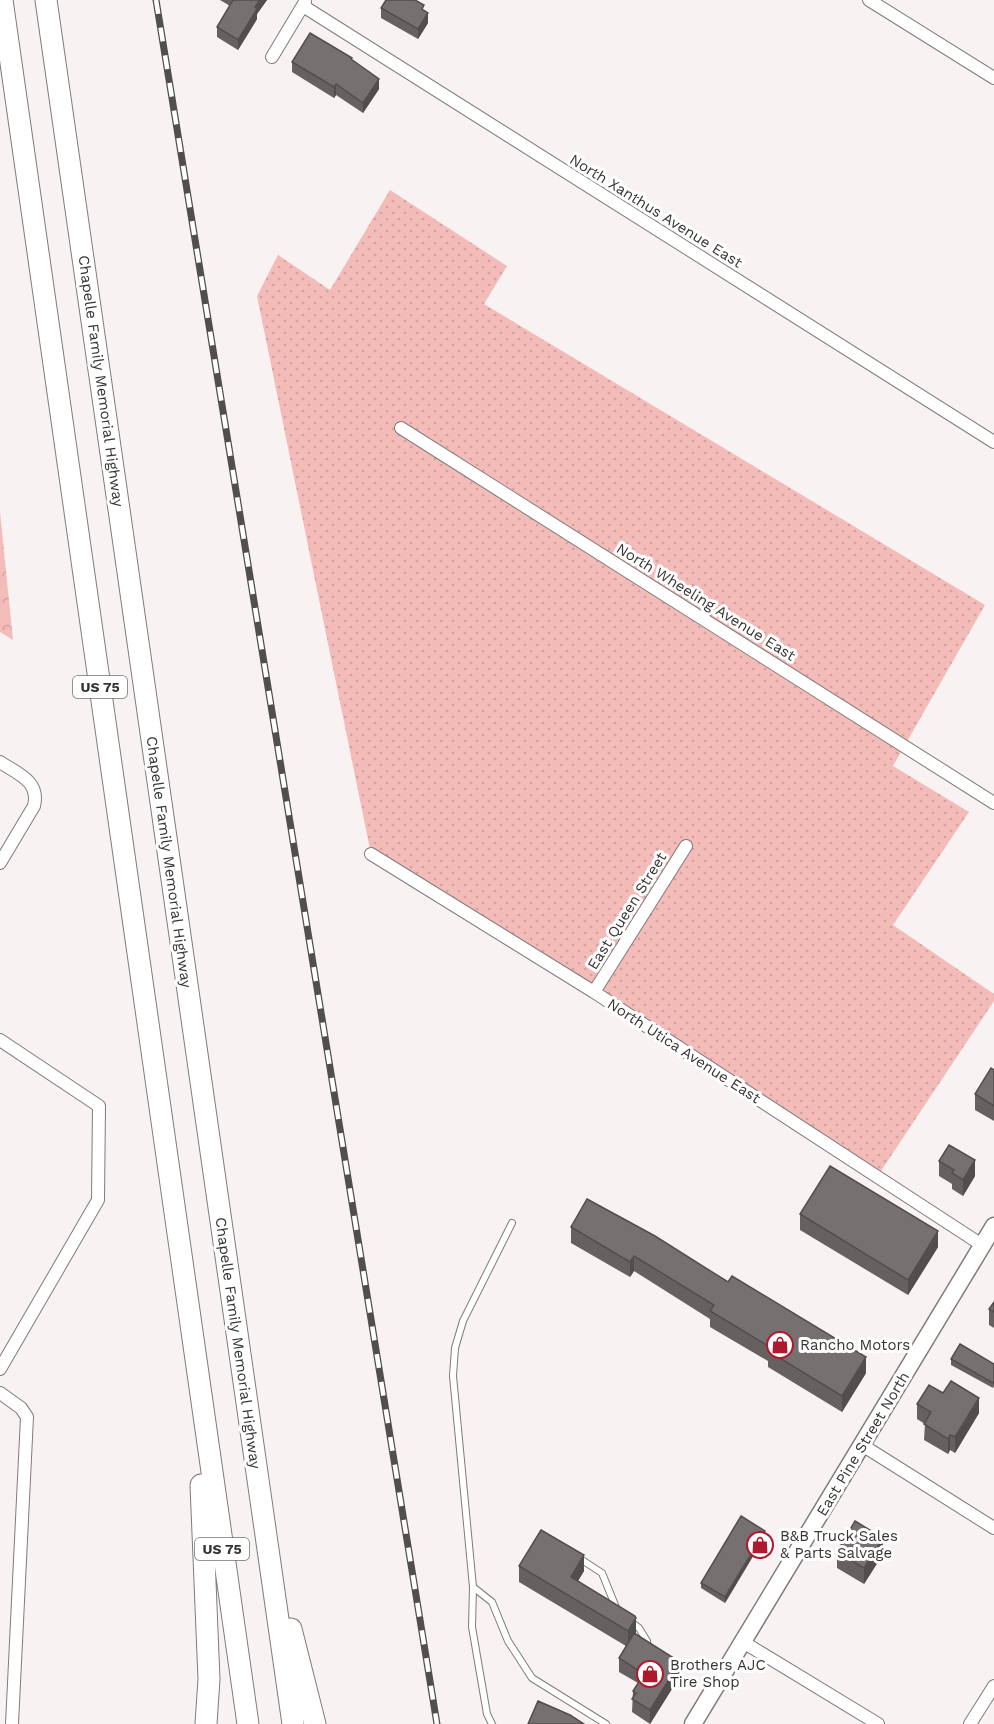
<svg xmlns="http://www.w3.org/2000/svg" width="994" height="1724" viewBox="0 0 994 1724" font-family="'Work Sans',sans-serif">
<defs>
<pattern id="grass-dots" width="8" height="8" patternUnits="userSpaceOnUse" patternTransform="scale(1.5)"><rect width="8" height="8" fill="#f4bcb9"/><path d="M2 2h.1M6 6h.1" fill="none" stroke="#d2a2a0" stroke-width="1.8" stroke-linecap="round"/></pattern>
<pattern id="park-crowns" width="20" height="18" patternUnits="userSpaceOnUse" patternTransform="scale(1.5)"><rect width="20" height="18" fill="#f4bcb9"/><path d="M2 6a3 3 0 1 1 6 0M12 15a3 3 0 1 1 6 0" fill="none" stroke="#d2a2a0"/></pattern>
</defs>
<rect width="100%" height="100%" fill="#f9f2f2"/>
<path fill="url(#grass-dots)" d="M390,190L507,266L484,304L985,605L893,766L969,812L893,925L994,994V1001L877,1177L371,854L257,296L278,255L330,290Z"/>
<path fill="url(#park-crowns)" d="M0,512L13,640L0,632Z"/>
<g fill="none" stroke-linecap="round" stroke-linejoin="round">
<defs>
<path id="lane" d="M579,1558L602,1573L617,1610
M473,1587L492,1602L508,1641L532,1678L606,1724
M631,1622L639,1628L647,1641
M492,1724L487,1714L472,1627L473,1587L453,1376L455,1348L463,1321L512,1223"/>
<path id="street" d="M869,0L994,78
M303,6L994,442
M272,57L305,2
M401,428L994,803
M0,762C18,774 40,781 34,806L0,863
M371,854L594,992L982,1245
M594,992L686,846
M0,1040L99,1106L98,1200L0,1369
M0,1393L21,1408L27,1417L12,1724
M862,1445L994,1528
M743,1642L878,1724
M970,1724L994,1686"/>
<path id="secondary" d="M693,1724L994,1226"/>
<path id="highway" d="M2,0L248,1724
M46,0L293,1724
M201,1485L209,1679L206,1724
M291,1629L315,1724"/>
</defs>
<use href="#lane" stroke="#817b7a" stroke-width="8"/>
<use href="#street" stroke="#817b7a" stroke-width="14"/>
<use href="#secondary" stroke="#817b7a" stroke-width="19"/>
<use href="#highway" stroke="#817b7a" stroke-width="23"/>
<use href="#lane" stroke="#fff" stroke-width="6"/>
<use href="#street" stroke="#fff" stroke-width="12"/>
<use href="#secondary" stroke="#fff" stroke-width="16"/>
<use href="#highway" stroke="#fff" stroke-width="21"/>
<defs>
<path id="rail" d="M156,0L437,1724"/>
</defs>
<use href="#rail" stroke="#514f4e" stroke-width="7"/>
<use href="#rail" stroke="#fff" stroke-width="4.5" stroke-dasharray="14" stroke-linecap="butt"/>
</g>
<path fill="#666060" d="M220,0H267L257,14V19L238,50L217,37V27L230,6Z
M381,8L424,11L428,23L418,39L381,18Z
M352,60L379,89L363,113L336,95L334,98L292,72V62Z
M994,1070V1121L975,1110V1094Z
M939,1161L975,1176L963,1196L952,1189V1184L939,1176Z
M587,1199L866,1373L842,1412L768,1367V1361L710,1327V1319L634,1271L630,1277L571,1243V1227Z
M800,1214L938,1247L908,1295L800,1230Z
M994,1302V1328L989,1325V1309Z
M951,1359L994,1364V1386L993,1388L951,1365Z
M917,1404L979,1413L955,1453L950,1450L948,1454L924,1440L925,1424L917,1419Z
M765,1536L725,1603L701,1588V1583Z
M837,1552L883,1554L864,1584L837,1568Z
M519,1566L584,1571L578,1581L636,1633L635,1634L680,1676L650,1724L632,1712L633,1691L638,1683L619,1672V1658L626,1646L519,1582Z"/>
<path fill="#534e4e" d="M260,0H267L257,14V19L238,50V40L255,7Z
M428,13V23L418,39V29Z
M379,79V89L363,113V103Z
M336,84V95L334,98V87Z
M975,1160V1176L963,1196V1180Z
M938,1231V1247L908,1295V1280Z
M634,1256V1271L630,1277V1262Z
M866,1357V1373L842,1412V1396Z
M979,1398V1413L955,1453V1437Z
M950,1435V1450L948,1454V1439Z
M765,1531V1536L725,1603V1597Z
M883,1538V1554L864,1584V1568Z
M584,1555V1571L571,1592V1577Z
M636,1618V1633L628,1647V1631Z
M680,1662V1676L650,1724V1710Z"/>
<path fill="#777070" stroke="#534e4e" stroke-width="1.5" d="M233,0H260L255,7L257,9L238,40L217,27Z
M386,0H415L424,5L422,9L428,13L418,29L381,8Z
M310,33L352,58L351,59L379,79L363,103L336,84L334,87L292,62Z
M991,1068L994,1070V1106L975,1094Z
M949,1145L975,1160L963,1180L952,1173L954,1170L939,1161Z
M830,1166L938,1231L908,1280L800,1214Z
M587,1199L655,1236L728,1282L732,1276L866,1357L842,1396L768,1351L770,1347L710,1311L714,1305L634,1256L630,1262L571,1227Z
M994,1302V1312L989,1309Z
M960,1344L994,1364V1381L993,1383L951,1359Z
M951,1381L979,1398L955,1437L950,1435L948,1439L924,1424L931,1412L917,1404L929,1385L943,1393Z
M741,1516L765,1531L725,1597L701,1583Z
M855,1521L883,1538L864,1568L837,1552Z
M541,1530L584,1555L571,1577L635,1616L636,1618L628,1631L519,1566Z
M634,1633L680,1662L650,1710L632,1699L636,1693L633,1691L644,1674L619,1658Z
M538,1701L570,1715L584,1724H528Z"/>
<defs>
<symbol id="shop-ring" viewBox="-11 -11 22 22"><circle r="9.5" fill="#fff" stroke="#ae1a2d" stroke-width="1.5"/><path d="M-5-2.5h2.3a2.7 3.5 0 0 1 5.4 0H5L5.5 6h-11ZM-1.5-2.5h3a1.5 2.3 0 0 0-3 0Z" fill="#ae1a2d"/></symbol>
</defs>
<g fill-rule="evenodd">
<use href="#shop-ring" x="765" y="1330" width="30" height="30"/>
<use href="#shop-ring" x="745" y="1530" width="30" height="30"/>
<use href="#shop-ring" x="635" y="1659" width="30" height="30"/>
</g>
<g text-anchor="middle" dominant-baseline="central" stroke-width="6" stroke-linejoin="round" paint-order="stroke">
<g fill="#fff" stroke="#737271" stroke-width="1.5">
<rect x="73" y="676" width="54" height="22" rx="4.5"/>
<rect x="195" y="1538" width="54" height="22" rx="4.5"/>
</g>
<g font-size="14" font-weight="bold" fill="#373534">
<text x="100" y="687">US 75</text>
<text x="222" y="1549">US 75</text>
</g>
<g font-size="15" fill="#373534" stroke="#fff">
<text transform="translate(656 211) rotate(32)">North Xanthus Avenue East</text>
<text transform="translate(101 381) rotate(82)">Chapelle Family Memorial Highway</text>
<text transform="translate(706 602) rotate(32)">North Wheeling Avenue East</text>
<text transform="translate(169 862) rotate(82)">Chapelle Family Memorial Highway</text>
<text transform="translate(627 911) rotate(-58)">East Queen Street</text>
<text transform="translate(684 1051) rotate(33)">North Utica Avenue East</text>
<text transform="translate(238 1343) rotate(82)">Chapelle Family Memorial Highway</text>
<text transform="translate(863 1444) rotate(-59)">East Pine Street North</text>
</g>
<g font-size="15" fill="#373534" stroke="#fff" text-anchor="start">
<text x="800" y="1345">Rancho Motors</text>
<text x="780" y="1536">B&amp;B Truck Sales<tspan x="780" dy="17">&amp; Parts Salvage</tspan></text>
<text x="670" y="1665">Brothers AJC<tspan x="670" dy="17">Tire Shop</tspan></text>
</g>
</g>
</svg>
